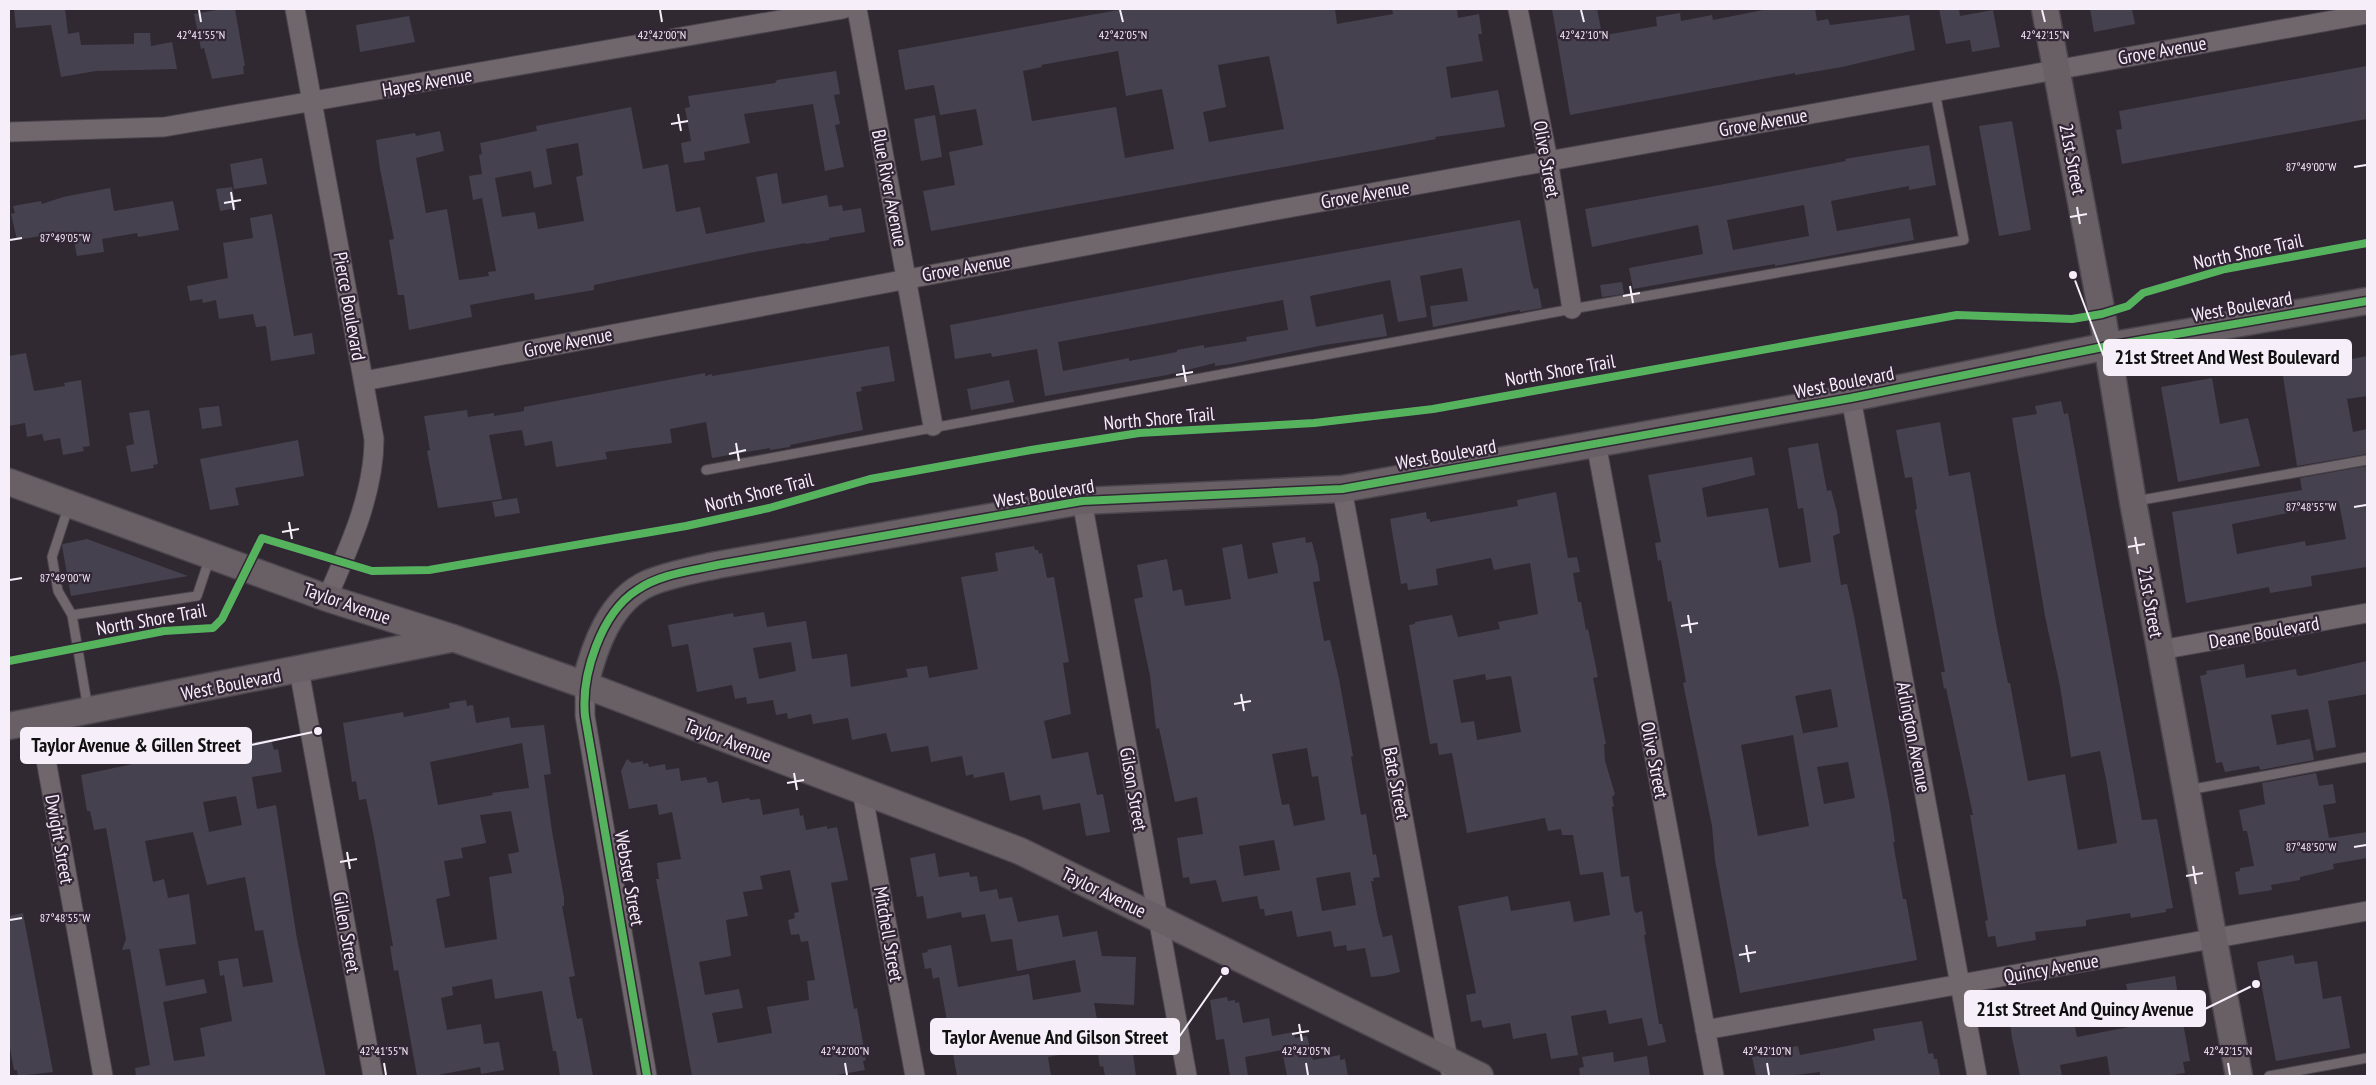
<svg xmlns="http://www.w3.org/2000/svg" width="2376" height="1085" viewBox="0 0 2376 1085" font-family="'PT Sans Narrow',sans-serif">
<rect width="100%" height="100%" fill="#302932"/>
<path fill="#45414f" fill-rule="evenodd" d="M14,9H65L68,34L79,32L81,45L134,44V33H150L151,46L172,42L177,69L96,71L61,77L51,25L16,28Z
M222,9H235L245,66H243L244,74L212,79L204,48L201,49L194,14Z
M1124,9H1335L1337,24L1393,14L1392,9H1457L1458,18L1479,14L1482,34H1478L1483,61L1446,67L1451,98L1498,90L1505,127L1435,137L1436,139L1399,146L931,231L923,191L955,185L949,152L983,145L976,109L940,115L934,85L905,90L898,50ZM1118,51L1126,96L1162,89L1174,149L1125,158L1116,107L1032,121L1023,71L1042,67L1041,65ZM1269,56L1284,129L1209,142L1203,112L1226,107L1218,65Z
M1552,9H1597L1602,34L1605,35L1657,26L1656,17L1680,13L1681,21L1712,15L1713,20L1768,9H1815L1817,21L1828,19L1830,25L1909,15L1915,50L1842,67L1795,75V73L1570,115Z
M1939,9H1959L1960,16L1993,10L2000,47L1972,52L1970,40L1946,44Z
M2090,9H2132L2135,24L2094,32Z
M409,16L415,42L360,52L356,25Z
M2367,66V119L2122,164L2116,130L2122,129L2119,111Z
M836,71L840,94L834,95L840,124L835,125L844,167L825,171L813,104L744,114L750,143L704,152L705,160L684,163L681,143L691,141L685,108L690,107L688,96L775,83L777,80Z
M631,107L643,169L668,164L676,212L700,207L706,234L765,222L756,177L777,173L782,204L827,195L829,207L842,205L843,211L861,208L865,232L829,238V240L806,244V243L749,253L594,285V290L535,300L534,293L470,305L472,317L409,330L404,295H398L389,240L394,239L380,169L376,140L415,133L416,136L440,131L444,151L416,158L426,213L447,209L459,280L489,276L488,272L496,271L482,198L473,200L469,176L482,174L479,155L482,154L480,143L537,131L536,126ZM578,143L583,175L576,177L584,221L538,229L535,212L502,217L495,178L531,171L534,188L552,184L546,149Z
M935,115L942,157L921,161L914,119Z
M2012,121L2031,230L1999,236L1979,126Z
M1929,145L1936,185L1909,190V186L1831,201L1837,231L1910,218L1914,240L1775,266V264L1739,270L1633,289L1629,268L1703,254L1698,225L1592,247L1585,209L1719,185L1846,161L1845,159ZM1804,205L1809,236L1733,250L1727,220Z
M262,158L267,184L234,189L230,164Z
M232,187L236,208L220,211L216,189Z
M110,188L114,211L173,201L179,230L138,237L137,233L102,239L104,252L77,256L72,232L58,235V233L17,240L11,214L15,213L13,206L41,201L42,204L63,197Z
M272,214L294,336L312,333L315,354L271,361L266,326L256,327L253,314L219,319L216,300L203,303L202,299L190,301L187,286L228,278L223,243L253,238L250,218Z
M1520,220L1531,280L1534,289L1538,288L1542,308L1520,312V310L1433,327L1430,306L1468,301L1462,268L1420,276L1427,317L1398,322L1390,280L1310,296L1316,327L1383,314L1387,336L1324,345L1231,364L1215,366V363L1167,375L1045,396L1037,349L992,357L991,353L955,359L950,325L1216,274ZM1283,300L1288,330L1246,337L1247,341L1204,348V345L1177,350V352L1129,361V358L1063,371L1058,342Z
M1622,282L1624,294L1602,297L1600,285Z
M889,346L895,381L861,387L862,391L856,392L863,430L790,445V447L770,450V448L712,458L706,422L670,429L672,443L605,452L607,459L556,467L552,441L525,446L522,430L489,435L502,499L438,508L427,451L430,450L424,416L467,410L468,417L494,413V416L524,411V407L705,373V376L712,374V376Z
M26,353L34,391L65,386L64,383L81,380L90,446L83,447L84,451L63,455L60,438L44,441L42,434L27,437L25,423L9,426V356Z
M2367,356V396L2347,399L2353,432L2367,429V454L2297,466L2283,376L2289,375L2287,367L2340,358L2341,361Z
M2212,378L2220,424L2248,418L2260,466L2178,482L2161,387Z
M1009,380L1014,402L971,410L967,389Z
M2061,401L2064,414L2068,413L2142,820L2157,819L2173,908L2166,909V912L2131,918L2130,913L2086,920V926L2035,932L2036,940L1997,947L1995,936L1988,937L1985,921L1988,920L1970,815H1973L1946,688L1944,689L1941,672H1945L1915,510L1917,509L1912,477L1905,478L1896,430L1940,422L1949,476L1970,472L1996,623L2008,683H2010L2028,781L2065,774L2078,850L2117,843L2106,779L2100,751L2071,757L2060,686L2045,616L2012,418L2037,414L2035,406Z
M219,406L222,426L202,429L199,408Z
M149,410L158,464L153,465L154,468L131,472L126,446L134,444L129,413Z
M298,440L304,476L235,488L239,505L210,510L200,459Z
M1818,443L1827,491L1831,490L1837,512L1840,533L1833,536L1841,585L1847,584L1854,616L1890,808L1895,842H1893L1903,899H1906L1917,960L1740,993L1715,860L1712,826L1683,683L1686,682L1671,601L1668,602L1661,560L1658,561L1655,543L1661,542L1648,475L1752,457L1755,475L1702,488L1707,517L1768,508L1779,568L1811,562L1803,508L1798,509L1788,448ZM1831,689L1838,727L1799,734L1803,733L1795,696ZM1793,735L1809,826L1758,836L1741,745ZM1848,762L1855,798L1824,804L1817,767Z
M2367,466V567L2311,576L2312,586L2270,593L2269,587L2186,603L2172,512L2302,490L2300,478ZM2339,503L2346,539L2306,546L2305,541L2237,554L2232,524Z
M1556,492L1568,558L1577,557L1580,572L1573,573L1578,602H1581L1586,630L1588,629L1598,677L1593,678L1606,744H1604L1605,761L1615,794L1612,797L1614,806L1612,807L1621,877L1629,876L1634,910L1636,913L1642,911L1646,935H1644L1659,1024H1662L1666,1042L1648,1046L1642,1018L1609,1024L1606,1010L1571,1016L1578,1055L1551,1059L1546,1033L1513,1039L1510,1023L1483,1028L1481,1020L1471,1022L1466,995L1476,993L1458,906L1508,896L1511,911L1570,901L1574,922L1610,915L1603,872L1580,875L1573,835H1562L1561,829L1548,831L1545,818L1467,833L1452,753L1439,755L1437,743L1430,744L1409,625L1415,624V622L1452,615L1458,637L1500,629L1498,622L1538,614L1530,563L1494,570L1491,558L1436,569L1438,585L1408,590L1407,583L1401,584L1390,519L1426,512L1427,519H1430V522L1518,506L1517,500ZM1485,674L1486,680L1511,676L1521,732L1477,740L1474,721L1461,723L1453,680Z
M517,498L520,513L495,517L492,502Z
M1305,537L1306,543L1312,542L1318,566L1320,581L1313,582L1324,641L1330,640L1339,679L1353,756L1351,757L1361,815L1366,814L1373,855L1376,854L1380,877L1373,878L1374,881H1371L1378,919L1383,937L1392,935L1400,972L1384,976L1371,977L1365,948L1347,951L1346,945L1334,947L1331,931L1297,937L1292,911L1265,916L1264,909H1260L1257,896L1222,902L1216,880L1190,884L1189,877L1183,878L1177,838L1203,834L1197,797L1175,802L1159,728L1156,729L1150,676L1134,599L1143,597L1137,565L1167,559L1173,591L1182,589L1185,606L1231,599L1222,548L1242,544L1248,579L1278,573L1272,543ZM1307,748L1312,777L1318,776L1325,820L1294,826L1289,804L1282,805L1272,754ZM1274,840L1280,870L1244,876L1239,846ZM1350,872L1356,905L1322,911L1316,878Z
M87,539L188,576L71,596L62,546L63,544Z
M1034,546L1035,550H1038L1039,554L1042,553L1047,578L1054,577L1069,662L1063,663L1071,714L1044,721L1052,759L1088,752L1097,795L1103,794L1110,832L1086,836L1080,803L1043,810L1040,795L1010,801L1004,772L974,778L973,774L966,776L962,756L931,762L928,746L891,752L886,733L852,740L848,718L813,724L811,714L788,719L787,713L776,715L773,700L747,704L746,697L735,699L732,685L697,692L688,644L672,647L668,625L733,613L734,617L764,612L767,627L806,621L812,659L847,654L851,687L908,677L906,669L927,666L929,678L978,669L961,577L998,571L995,553ZM791,642L796,671L759,679L753,648Z
M2367,661V694L2328,701L2336,747L2316,751L2308,709L2271,715L2277,745L2310,739L2314,760L2260,770L2259,766L2225,772L2222,762L2216,763L2200,676L2207,674L2206,671L2244,664L2246,678L2296,669L2297,675L2300,676Z
M466,700L467,706L473,705L476,723L509,717L511,728L544,725L551,774L544,775L552,831L564,898V906H562L575,976L569,977L577,1019L582,1018L593,1076H560L556,1051H553L542,991L495,999L492,979L452,987L453,995L441,998L447,1030L481,1024L484,1044L499,1042L504,1070L481,1074L480,1067L433,1076H417L398,970L394,971L390,946H393L373,832L366,799L359,800L356,781L352,782L343,723L403,712L404,717L450,708L449,703ZM522,743L529,788L492,793L493,795L438,805L430,762ZM511,811L519,852L508,854L512,873L489,877L497,939L445,948L436,899L450,896L444,861L463,858L461,848L486,843L480,815Z
M271,739L274,750L278,749L282,772L252,777L257,809L276,805L297,939L326,1076H136L135,1068L150,1065L130,949L122,950L126,939L106,828L94,830L90,811H87L81,775L175,755L177,763L214,756V753L219,752L218,748ZM236,796L242,825L209,832L203,802ZM193,832L207,885L245,877L255,931L263,930L273,982L243,987L238,958L218,961L220,976L224,975L232,1021L200,1028L205,1056L174,1061L163,1002L207,993L204,979L166,986L159,949L196,944L189,894L168,898L164,879L153,882L145,841Z
M627,759L632,763L643,761V764L648,763L649,767L665,764L666,770L679,768L681,781L706,777L708,783L718,781L722,803L749,798L750,800L760,799L763,815L799,808L800,816L803,815L806,830L827,826V829L837,827L848,880L831,883L854,1009L857,1008L866,1060L863,1061L865,1070L831,1076H692L656,879H659L657,863L681,859L672,812L659,815L657,804L629,809L621,771ZM790,870L799,912L794,913L795,918L788,920L791,935L799,934L801,942L808,941L815,980L807,981L809,1000L767,1007L772,1033L718,1043L712,1013L743,1008L739,989L705,995L699,962L731,956L726,920L748,916L743,892L763,889L760,876Z
M2316,773L2319,786L2333,784L2336,803L2323,805L2329,838L2367,832V858L2333,864L2334,869L2300,877V880L2271,885L2272,890L2239,895L2235,872L2240,871V868L2254,866L2247,831H2243L2239,810L2265,804L2262,783Z
M935,853L939,877L969,872L970,877L977,876L980,892L997,889L999,899L1012,897L1018,922L1058,915L1063,937L1097,931L1102,956L1136,957L1134,1005L1094,1003L1102,1045L1131,1040L1136,1076H1105L1103,1066L1100,1067L1097,1048L1048,1057L1051,1076H957L939,977L933,979L931,968L925,969L922,953L928,952L927,950L951,945L958,987L1029,974L1033,1000L1081,992L1075,960L1017,971L1012,939L991,942L985,914L962,918L961,912L927,919L923,896L917,897L910,858Z
M23,913L53,1072L18,1076L17,1070H14L9,1043V916Z
M2293,955L2295,964L2317,961L2323,999L2341,996L2350,1048L2276,1061L2257,962Z
M2175,976L2180,1008L2187,1006L2190,1022L2183,1023L2190,1061L2183,1062L2185,1073L2167,1076H2110L2107,1056L2060,1065L2062,1076H2020L2012,1038L2007,1001L2039,995L2042,1013L2071,1007L2077,1037L2134,1026L2126,984Z
M1227,997L1228,1001L1235,1000V1003L1239,1002L1243,1023L1269,1018L1272,1036L1294,1032L1295,1038L1307,1036L1313,1060L1340,1055V1060L1345,1059L1348,1076H1287L1282,1050L1245,1057L1248,1076H1230L1224,1039L1216,1040L1210,1000Z
M1922,1021L1928,1052L1929,1054L1933,1053L1934,1059H1937L1940,1075L1820,1076V1072L1788,1076H1756L1752,1057L1759,1056V1053L1798,1046L1800,1055L1842,1047L1875,1040L1873,1029Z
M1613,1052L1614,1062L1647,1056L1650,1076H1580L1579,1068L1584,1067L1582,1057Z"/>
<g fill="none" stroke-linecap="round" stroke-linejoin="round">
<defs>
<path id="lane" d="M706,470L1572,309L1964,240L1935,92
M2136,501L2367,460
M69,505L52,557L58,591L72,615L88,709
M72,615L197,596L210,557
M2188,790L2367,757
M2269,1076L2367,1058"/>
<path id="street" d="M295,9L374,439C374,494 349,548 327,598
M857,9L933,426
M1518,9L1548,160L1572,309
M9,132L164,127L843,9
M364,381C1031,254 1698,131 2367,14
M1851,398L1977,1076
M1596,443L1714,1076
M1342,489L1450,1070
M1082,501L1187,1076
M2160,650L2367,613
M299,670L373,1076
M585,685V716L647,1076
M39,721L103,1076
M862,791L915,1076
M1705,1030L2367,911"/>
<path id="secondary" d="M2045,9L2102,314L2133,502L2239,1076
M9,482L327,598L453,638L585,685L1020,851L1480,1076
M585,685C594,647 610,600 649,583C671,574 694,570 717,565L1082,501L1342,489L1851,398L2108,346L2367,301
M9,726L450,639"/>
</defs>
<use href="#lane" stroke="#4b454d" stroke-width="11"/>
<use href="#street" stroke="#4b454d" stroke-width="21"/>
<use href="#secondary" stroke="#4b454d" stroke-width="29"/>
<use href="#lane" stroke="#70676c" stroke-width="9"/>
<use href="#street" stroke="#70676c" stroke-width="19"/>
<use href="#secondary" stroke="#696066" stroke-width="26"/>
<defs>
<path id="cycleway" d="M9,661L164,631L213,628L222,619L262,538L372,571L429,570L686,526L769,508L870,479L1031,450L1139,433L1314,423L1433,409L1957,315L2072,319L2102,314L2128,306L2143,293L2225,269L2367,243
M647,1076L585,716C581,675 601,613 637,590C660,574 691,571 717,565L1082,501L1342,489L1851,398L2108,346L2367,301"/>
</defs>
<use href="#cycleway" stroke="#322536" stroke-width="11"/>
<use href="#cycleway" stroke="#56b35d" stroke-width="8"/>
</g>
<path fill="none" stroke="#f6eef9" stroke-width="2" d="M199,10L201,22M660,10L662,22M1120,10L1123,22M1581,10L1584,22M2042,10L2045,22M678,114L681,131M671,124L688,121M2354,167L2366,165M231,192L234,210M224,203L241,200M2077,207L2080,224M2070,217L2087,214M10,240L22,238M1630,286L1633,303M1623,296L1640,293M1183,365L1186,382M1176,375L1193,372M736,443L739,461M729,454L746,450M2354,507L2366,505M289,522L292,539M282,532L299,529M2135,537L2138,554M2128,547L2145,544M10,580L22,578M1688,615L1691,633M1681,626L1698,623M1241,694L1244,711M1234,704L1251,701M794,773L797,790M787,783L804,780M2354,847L2366,845M347,852L350,869M340,862L357,859M2193,866L2196,884M2186,876L2203,873M10,920L22,918M1746,945L1749,962M1739,955L1756,952M1299,1024L1302,1041M1292,1034L1309,1031M384,1063L386,1075M845,1063L847,1075M1306,1063L1308,1075M1767,1063L1769,1075M2228,1063L2230,1075"/>
<g text-anchor="middle" dominant-baseline="central" stroke-width="4.5" stroke-linejoin="round" paint-order="stroke">
<g font-size="19" fill="#f6eef9" stroke="#322536">
<text transform="translate(2162 50) rotate(-10)">Grove Avenue</text>
<text transform="translate(427 82) rotate(-10)">Hayes Avenue</text>
<text transform="translate(1763 122) rotate(-10)">Grove Avenue</text>
<text transform="translate(1547 159) rotate(80)">Olive Street</text>
<text transform="translate(2073 159) rotate(79)">21st Street</text>
<text transform="translate(890 188) rotate(79)">Blue River Avenue</text>
<text transform="translate(1365 194) rotate(-10)">Grove Avenue</text>
<text transform="translate(2248 251) rotate(-12)">North Shore Trail</text>
<text transform="translate(966 267) rotate(-10)">Grove Avenue</text>
<text transform="translate(350 306) rotate(80)">Pierce Boulevard</text>
<text transform="translate(2242 306) rotate(-10)">West Boulevard</text>
<text transform="translate(568 342) rotate(-11)">Grove Avenue</text>
<text transform="translate(1560 370) rotate(-10)">North Shore Trail</text>
<text transform="translate(1844 382) rotate(-11)">West Boulevard</text>
<text transform="translate(1159 418) rotate(-5)">North Shore Trail</text>
<text transform="translate(1446 454) rotate(-10)">West Boulevard</text>
<text transform="translate(759 492) rotate(-14)">North Shore Trail</text>
<text transform="translate(1044 493) rotate(-9)">West Boulevard</text>
<text transform="translate(2151 602) rotate(80)">21st Street</text>
<text transform="translate(347 603) rotate(19)">Taylor Avenue</text>
<text transform="translate(151 619) rotate(-10)">North Shore Trail</text>
<text transform="translate(2264 632) rotate(-10)">Deane Boulevard</text>
<text transform="translate(231 684) rotate(-11)">West Boulevard</text>
<text transform="translate(1914 737) rotate(79)">Arlington Avenue</text>
<text transform="translate(728 740) rotate(21)">Taylor Avenue</text>
<text transform="translate(1655 760) rotate(79)">Olive Street</text>
<text transform="translate(1397 783) rotate(79)">Bate Street</text>
<text transform="translate(1134 789) rotate(80)">Gilson Street</text>
<text transform="translate(60 839) rotate(80)">Dwight Street</text>
<text transform="translate(630 878) rotate(80)">Webster Street</text>
<text transform="translate(1104 892) rotate(26)">Taylor Avenue</text>
<text transform="translate(347 932) rotate(80)">Gillen Street</text>
<text transform="translate(889 934) rotate(80)">Mitchell Street</text>
<text transform="translate(2051 968) rotate(-10)">Quincy Avenue</text>
</g>
</g>
<g font-size="12" text-anchor="middle" fill="#f6eef9" stroke="#322536" stroke-width="4.5" stroke-linejoin="round" paint-order="stroke">
<text x="201" y="39">42°41'55"N</text>
<text x="662" y="39">42°42'00"N</text>
<text x="1123" y="39">42°42'05"N</text>
<text x="1584" y="39">42°42'10"N</text>
<text x="2045" y="39">42°42'15"N</text>
<text x="2311" y="171">87°49'00"W</text>
<text x="65" y="242">87°49'05"W</text>
<text x="2311" y="511">87°48'55"W</text>
<text x="65" y="582">87°49'00"W</text>
<text x="2311" y="851">87°48'50"W</text>
<text x="65" y="922">87°48'55"W</text>
<text x="384" y="1055">42°41'55"N</text>
<text x="845" y="1055">42°42'00"N</text>
<text x="1306" y="1055">42°42'05"N</text>
<text x="1767" y="1055">42°42'10"N</text>
<text x="2228" y="1055">42°42'15"N</text>
</g>
<path fill="none" stroke="#f6eef9" stroke-width="2" d="M2073 275L2104 357M318 731L251 745M2256 984L2205 1009M1225 971L1179 1037"/>
<g fill="#f6eef9" stroke="#322536" stroke-width="2">
<circle cx="2073" cy="275" r="5"/>
<circle cx="318" cy="731" r="5"/>
<circle cx="2256" cy="984" r="5"/>
<circle cx="1225" cy="971" r="5"/>
</g>
<g fill="#f6eef9" stroke="#f6eef9" stroke-width="2">
<rect x="2104" y="340" width="247" height="35" rx="5"/>
<rect x="21" y="728" width="230" height="35" rx="5"/>
<rect x="1965" y="991" width="240" height="35" rx="5"/>
<rect x="931" y="1019" width="248" height="35" rx="5"/>
</g>
<g font-size="20" text-anchor="middle" font-weight="bold" fill="#111">
<text x="2227" y="364">21st Street And West Boulevard</text>
<text x="136" y="752">Taylor Avenue &amp; Gillen Street</text>
<text x="2085" y="1016">21st Street And Quincy Avenue</text>
<text x="1055" y="1044">Taylor Avenue And Gilson Street</text>
</g>
<rect width="2376" height="1085" fill="none" stroke="#f6eef9" stroke-width="20"/>
</svg>
